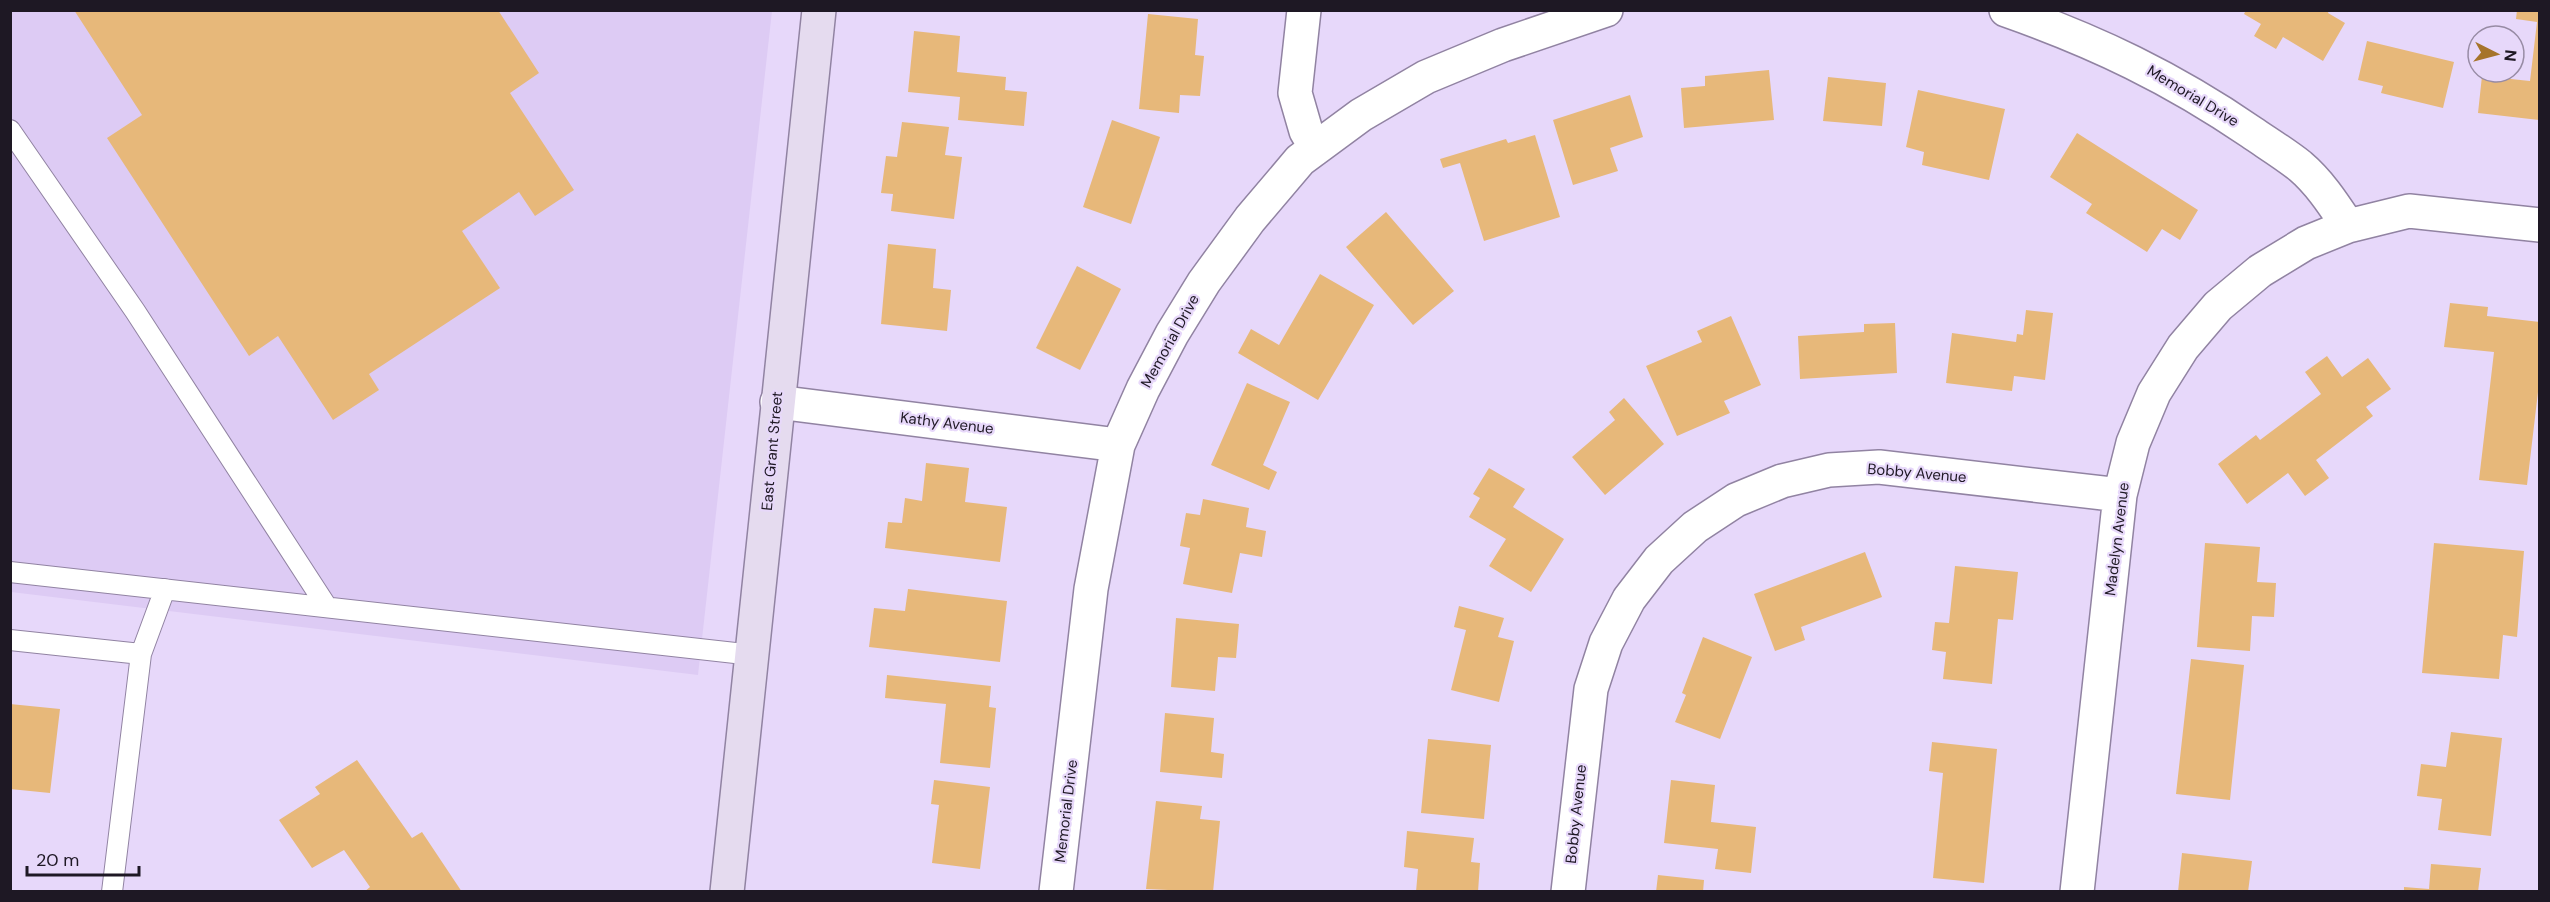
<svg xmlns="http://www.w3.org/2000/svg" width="2550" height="902" viewBox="0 0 2550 902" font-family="'DM Sans',sans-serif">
<rect width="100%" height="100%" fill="#e7d8fa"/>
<path fill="#ddcbf4" d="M11,11H772L698,675L11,592Z"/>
<path fill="#e7b87a" d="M74,10H498L539,73L510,93L574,190L535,216L519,192L462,231L500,288L369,374L379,390L333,420L278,336L249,356L107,138L142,115Z
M2246,10H2329L2328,13L2345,23L2323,61L2283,37L2276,49L2254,36L2261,24L2244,14Z
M2517,10H2540L2539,120L2478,113L2482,76L2530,81L2537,22L2516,19Z
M1148,14L1198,19L1195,55L1204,56L1200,96L1180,95L1179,113L1139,109Z
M914,31L960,36L957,72L1006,77L1005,90L1027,92L1024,126L958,120L960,97L908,92Z
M2367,41L2454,62L2443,108L2381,93L2383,86L2358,80Z
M1769,70L1774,120L1684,128L1681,88L1705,86V76Z
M1828,77L1886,83L1882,126L1823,121Z
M1918,90L2005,109L1989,180L1922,165L1924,152L1906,147Z
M1630,95L1643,137L1610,148L1618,171L1573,185L1553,120Z
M1112,120L1160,137L1131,224L1083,207Z
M902,122L949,127L945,155L962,157L954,219L891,211L893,194L881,193L886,156L897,157Z
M2077,133L2198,210L2180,240L2162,229L2147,252L2086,213L2092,204L2050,177Z
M1535,135L1560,217L1484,241L1460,163L1443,168L1440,159L1506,139L1508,143Z
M1386,212L1454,291L1413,325L1346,247Z
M888,244L936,249L933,288L951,290L947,331L881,324Z
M1077,266L1121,289L1080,370L1036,348Z
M1320,274L1374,305L1318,400L1238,353L1251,329L1279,345Z
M2450,303L2488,307L2487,316L2540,322V375L2527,485L2479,480L2494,352L2444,347Z
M2026,310L2053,313L2045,380L2014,376L2012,391L1946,383L1952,333L2016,342L2017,334L2023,335Z
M1731,316L1761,385L1724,401L1730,413L1677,436L1646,366L1702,342L1697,331Z
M1895,323L1897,373L1800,379L1798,336L1864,332V324Z
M2327,356L2342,377L2368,358L2391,389L2366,407L2373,416L2316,460L2329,478L2305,496L2288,473L2247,504L2218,464L2256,435L2260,440L2321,394L2305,372Z
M1247,383L1290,402L1263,465L1277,472L1269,490L1211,465Z
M1624,398L1664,444L1605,495L1572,457L1615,420L1609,412Z
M926,463L969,468L965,502L1007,507L1000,562L885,548L888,522L902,523L905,498L922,501Z
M1489,468L1525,489L1513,507L1564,539L1531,592L1489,566L1506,539L1469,517L1480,498L1473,494Z
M1203,499L1249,508L1246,527L1266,531L1262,557L1240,553L1232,593L1183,584L1190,548L1180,546L1186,513L1200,515Z
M2205,543L2260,547L2257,582L2276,583L2274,617L2252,616L2250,651L2197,647Z
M2434,543L2524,551L2517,637L2503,635L2499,679L2422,673Z
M1865,552L1882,597L1801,627L1805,640L1775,651L1754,594Z
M1955,566L2018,572L2013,620L1998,619L1992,684L1943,679L1946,652L1932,650L1935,622L1949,623Z
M908,589L1007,601L1000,662L869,647L874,608L905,611Z
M1459,606L1504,618L1498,637L1514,641L1499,702L1451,690L1466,630L1454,627Z
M1176,618L1239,624L1236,658L1218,657L1215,691L1171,687Z
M1703,637L1752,657L1720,739L1675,722L1686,695L1682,693Z
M2191,659L2244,665L2230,800L2176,794Z
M887,675L991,686L989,707L996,708L990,768L940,763L946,704L885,698Z
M10,704L60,709L50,793L10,789Z
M1165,713L1214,718L1211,752L1224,754L1222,778L1160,772Z
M2451,732L2502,738L2491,836L2438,830L2442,799L2417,796L2421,764L2446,767Z
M1428,739L1491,745L1484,819L1421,813Z
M1932,742L1997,749L1984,883L1933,878L1943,773L1929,771Z
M357,760L412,838L422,832L462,892H364L370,887L344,850L312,868L279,820L320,794L315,787Z
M934,780L990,787L980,869L932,863L939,805L931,804Z
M1671,780L1715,785L1711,822L1756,827L1751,873L1715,869L1718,849L1664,843Z
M1156,801L1202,806L1200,819L1220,821L1213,892L1146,889Z
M1407,831L1474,838L1471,862L1480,863L1478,892H1416L1418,869L1404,867Z
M2182,853L2252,861L2248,892H2178Z
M2431,864L2481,868L2478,892H2404V887L2429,889Z
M1658,875L1704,880L1703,892H1656Z"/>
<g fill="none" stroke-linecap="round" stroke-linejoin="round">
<defs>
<path id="lane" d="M10,130L135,311L327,607
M10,572L753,655
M10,640L141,654L165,589
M112,892L141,654"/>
<path id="street" d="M1304,10L1295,93L1306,131L1316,148
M2006,10C2097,42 2172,78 2251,132C2267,143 2285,154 2300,166C2320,183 2334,205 2348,226
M777,402L1118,445
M1056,892L1091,589L1118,445L1143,389L1172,334L1204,282L1250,219L1300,160L1361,115L1426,77L1503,45L1606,10
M1568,892L1591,689L1606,643L1629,599L1659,560L1695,527L1736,500L1782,481L1829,470L1879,467L2120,495
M2077,892L2120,495L2133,443L2154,393L2183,347L2218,306L2260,271L2306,243L2348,226L2409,211L2540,225"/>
<path id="secondary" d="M727,892C760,598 787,304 819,10"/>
</defs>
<use href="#lane" stroke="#9183a2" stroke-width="22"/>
<use href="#street" stroke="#9183a2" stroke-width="36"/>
<use href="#secondary" stroke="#9183a2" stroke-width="36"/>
<use href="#lane" stroke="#fff" stroke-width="20"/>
<use href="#street" stroke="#fff" stroke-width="33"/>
<use href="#secondary" stroke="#e5dbef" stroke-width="33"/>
</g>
<g text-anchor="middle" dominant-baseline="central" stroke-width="4.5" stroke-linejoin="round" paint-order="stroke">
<g font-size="15" fill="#1e1824" stroke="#e7d8fa">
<text transform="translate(2193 96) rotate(31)">Memorial Drive</text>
<text transform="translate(1170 341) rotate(-61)">Memorial Drive</text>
<text transform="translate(947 423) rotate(7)">Kathy Avenue</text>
<text transform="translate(772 451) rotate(-85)">East Grant Street</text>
<text transform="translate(1917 473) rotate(5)">Bobby Avenue</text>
<text transform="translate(2117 539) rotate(-83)">Madelyn Avenue</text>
<text transform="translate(1066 811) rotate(-83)">Memorial Drive</text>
<text transform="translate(1576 814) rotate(-84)">Bobby Avenue</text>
</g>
</g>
<rect width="2550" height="902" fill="none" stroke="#1e1824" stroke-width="24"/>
<g transform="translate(2496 54) rotate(96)"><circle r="28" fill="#e7d8fa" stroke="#978ba4" stroke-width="1.5"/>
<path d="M0-4.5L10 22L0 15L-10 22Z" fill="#a6742b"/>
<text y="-9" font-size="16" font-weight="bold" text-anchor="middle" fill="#1e1824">N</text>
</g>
<path d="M27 866v9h112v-9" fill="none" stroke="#1e1824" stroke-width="3"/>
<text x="36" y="866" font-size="18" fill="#1e1824" stroke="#e7d8fa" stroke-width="4.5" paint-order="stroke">20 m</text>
</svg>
